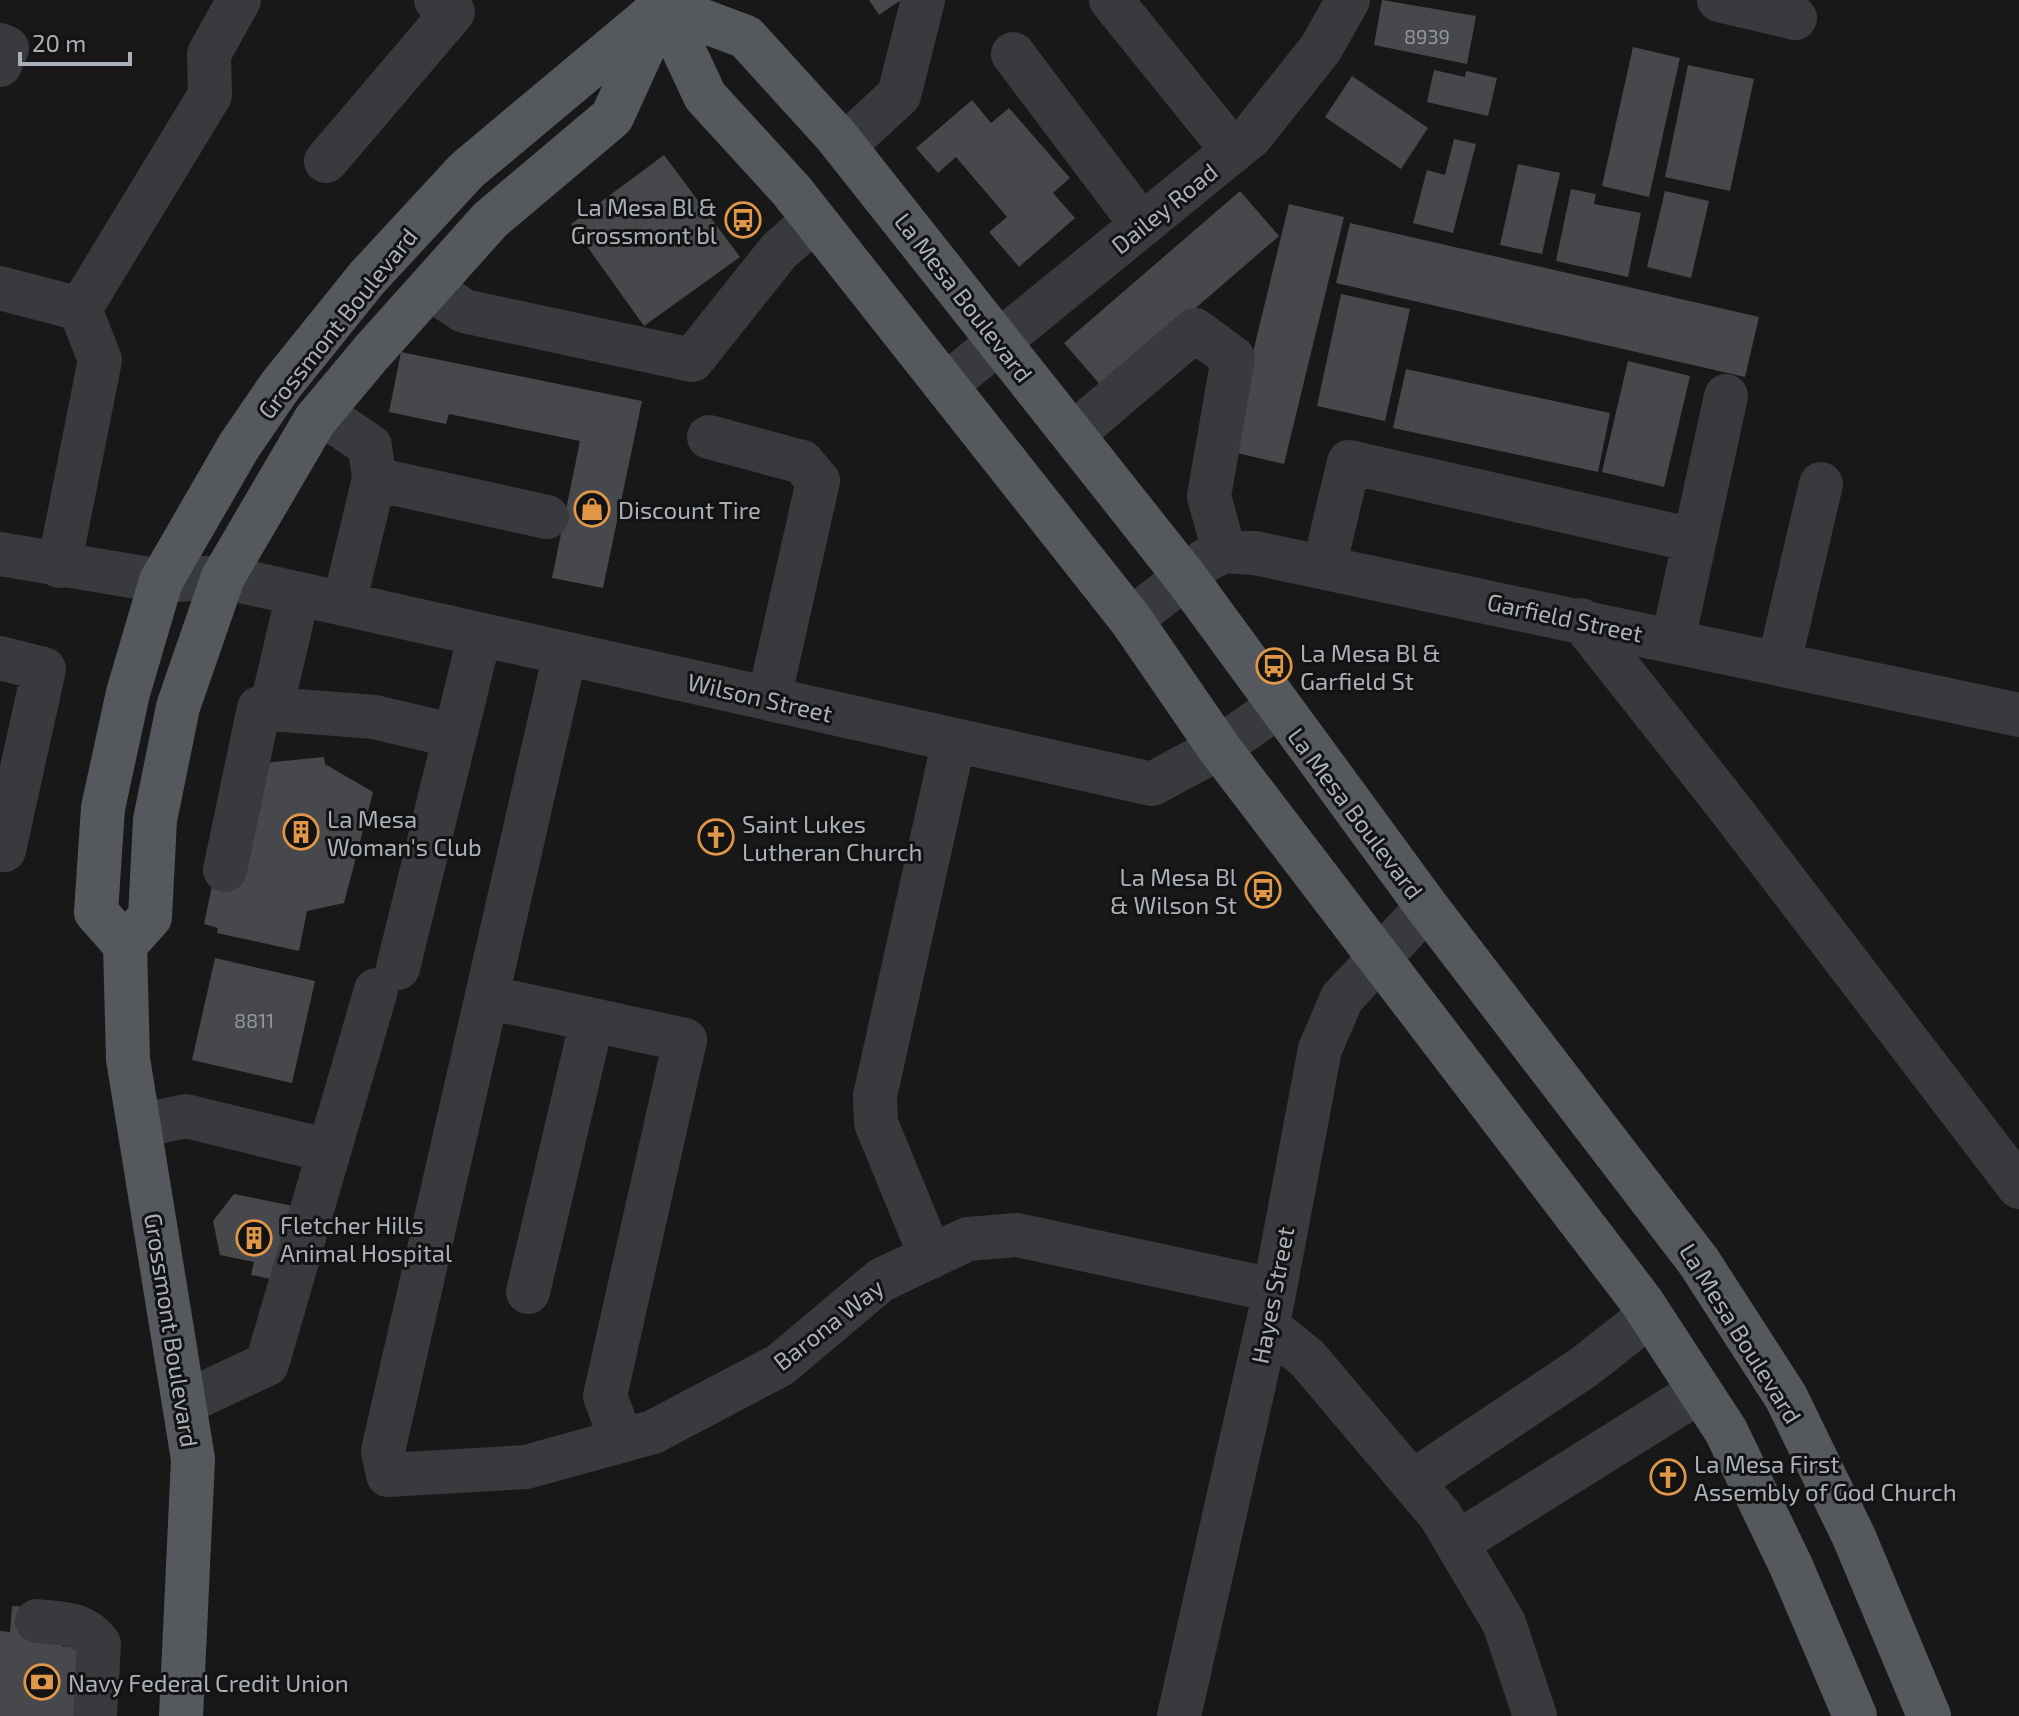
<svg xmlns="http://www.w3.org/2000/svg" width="2019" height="1716" viewBox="0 0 2019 1716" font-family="'Exo 2',sans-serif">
<rect width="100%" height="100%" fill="#181819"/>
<path fill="#47484c" d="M869,0H901L879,15Z
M1382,0L1476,16L1467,64L1374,45Z
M1633,47L1680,58L1649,197L1602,186Z
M1688,65L1754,79L1730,191L1665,177Z
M1434,70L1465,77L1466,71L1497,78L1488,116L1427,102Z
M1352,76L1428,128L1401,169L1325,117Z
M972,100L991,123L1009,108L1070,178L1053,193L1075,218L1019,267L989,232L1007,217L956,157L938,173L916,148Z
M1454,139L1476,144L1453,233L1413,223L1427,170L1445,175Z
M664,155L740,257L644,326L571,224Z
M1518,164L1560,173L1542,254L1500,245Z
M1571,189L1596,194L1594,204L1641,213L1628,277L1556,261Z
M1240,191L1279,236L1103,388L1064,343Z
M1665,191L1709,201L1691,278L1647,267Z
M1289,204L1344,217L1284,464L1229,451Z
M1350,223L1759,317L1745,377L1336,283Z
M1341,294L1410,309L1385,421L1317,406Z
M401,352L642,401L603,588L552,578L580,441L449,414L446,424L389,412Z
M1628,361L1690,376L1664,487L1602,472Z
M1406,369L1610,413L1598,472L1393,428Z
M324,757L325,764L373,792L344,903L307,911L299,951L217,933L218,928L204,924L215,872L254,764Z
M215,958L315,981L292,1083L192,1060Z
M234,1194L298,1207L271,1279L251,1275L254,1262L220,1255L213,1221Z
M12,1606L38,1608L63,1635L62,1647L87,1645L82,1716H0V1631L10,1632Z"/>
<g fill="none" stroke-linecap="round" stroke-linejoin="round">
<path stroke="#393a3e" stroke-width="44" d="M1111,0L1233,151
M1719,0L1795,18
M0,45L7,48L0,65
M1013,54L1142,225
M844,146L899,95L923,0
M326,161L453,12L436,0
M0,288L80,309
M430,288L464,311L692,360L779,251L814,220
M946,385L1251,136L1321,48L1348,0
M321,413L370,446L374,479L344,604
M1073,434L1195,330L1233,358L1209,496L1224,551
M709,437L802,462L818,481L769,699
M374,479L547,517
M0,554L161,581L223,577L1152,784L1219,748L1277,707
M59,566L100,360L80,309L210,95L209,54L239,0
M1324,567L1349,462L1693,540
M1131,620L1206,560L1224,551L1255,553L2019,715
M1581,620L1728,806L2019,1187
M1673,640L1726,396
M565,654L383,1451L388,1475L526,1467L653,1432L780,1365L881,1280L968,1239L1017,1235L1273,1290
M0,658L44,669L4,850H0
M1779,663L1821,484
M271,709L298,594
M225,870L259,708L374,717L455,736
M398,968L480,634
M487,997L685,1040L605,1396L622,1441
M139,1126L186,1116L329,1151
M931,1257L876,1123L875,1096L954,740
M528,1292L592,1020
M1267,1326L1307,1358L1440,1515L1504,1623L1535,1716
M184,1403L267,1364L376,990
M1412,1482L1584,1367L1650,1315
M1457,1543L1700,1391
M37,1621C63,1624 83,1622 99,1644L95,1716
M1179,1716L1271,1309L1320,1049L1342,998L1427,907"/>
<path stroke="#55585d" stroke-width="44" d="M657,0L663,6L746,37L836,136L1186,578L1427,907L1699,1262L1786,1397L1854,1537L1929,1716
M663,6L705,96L791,190L1131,620L1219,748L1642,1302L1726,1431L1791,1566L1855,1716
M125,945L150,917L155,820L178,707L223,577L315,420L371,353L490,220L612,117L658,16
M181,1716L193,1459L128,1059L125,945L96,912L103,808L128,693L161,581L239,446L280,386L367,278L467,170L663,6"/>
</g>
<defs>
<symbol id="bus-ring" viewBox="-11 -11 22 22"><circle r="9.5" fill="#131314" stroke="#e19748" stroke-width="1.5"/><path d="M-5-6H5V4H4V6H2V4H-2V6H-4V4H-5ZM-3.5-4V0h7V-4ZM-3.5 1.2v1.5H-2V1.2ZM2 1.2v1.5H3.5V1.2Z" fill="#e19748"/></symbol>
<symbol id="shop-ring" viewBox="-11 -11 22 22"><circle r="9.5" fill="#131314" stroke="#e19748" stroke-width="1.5"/><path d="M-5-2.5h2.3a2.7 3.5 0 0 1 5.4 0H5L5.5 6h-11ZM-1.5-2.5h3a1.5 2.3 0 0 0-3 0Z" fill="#e19748"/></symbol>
<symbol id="building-ring" viewBox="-11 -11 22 22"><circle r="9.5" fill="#131314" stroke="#e19748" stroke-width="1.5"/><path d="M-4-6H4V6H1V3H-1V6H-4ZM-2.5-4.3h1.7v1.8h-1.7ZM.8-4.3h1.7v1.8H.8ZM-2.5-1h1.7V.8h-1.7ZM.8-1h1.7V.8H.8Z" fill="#e19748"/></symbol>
<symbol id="church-ring" viewBox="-11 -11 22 22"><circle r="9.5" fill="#131314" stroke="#e19748" stroke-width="1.5"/><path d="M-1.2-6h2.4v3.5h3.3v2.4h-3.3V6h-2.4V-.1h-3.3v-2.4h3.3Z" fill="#e19748"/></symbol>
<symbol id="bank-ring" viewBox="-11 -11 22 22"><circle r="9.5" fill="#131314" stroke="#e19748" stroke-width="1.5"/><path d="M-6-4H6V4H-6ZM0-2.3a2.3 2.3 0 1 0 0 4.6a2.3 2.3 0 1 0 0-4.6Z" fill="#e19748"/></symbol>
</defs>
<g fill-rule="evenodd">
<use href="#bus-ring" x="723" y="200" width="40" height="40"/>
<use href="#shop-ring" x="572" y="489" width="40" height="40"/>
<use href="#bus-ring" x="1254" y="646" width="40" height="40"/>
<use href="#building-ring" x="281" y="812" width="40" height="40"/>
<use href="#church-ring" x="696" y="817" width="40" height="40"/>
<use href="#bus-ring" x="1243" y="870" width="40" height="40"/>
<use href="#building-ring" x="234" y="1218" width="40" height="40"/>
<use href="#church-ring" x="1648" y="1457" width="40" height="40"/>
<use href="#bank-ring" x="22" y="1662" width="40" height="40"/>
</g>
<g text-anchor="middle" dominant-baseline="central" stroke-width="6" stroke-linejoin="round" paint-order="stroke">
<g font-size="20" fill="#92979d">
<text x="1427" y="36">8939</text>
<text x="254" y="1020">8811</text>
</g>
<g font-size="24" fill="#abb1b8" stroke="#131314" text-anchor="start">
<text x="717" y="206" text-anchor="end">La Mesa Bl &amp;<tspan x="717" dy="28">Grossmont bl</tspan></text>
<text x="618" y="509">Discount Tire</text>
<text x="1300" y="652">La Mesa Bl &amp;<tspan x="1300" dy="28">Garfield St</tspan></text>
<text x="327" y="818">La Mesa<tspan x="327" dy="28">Woman's Club</tspan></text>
<text x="742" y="823">Saint Lukes<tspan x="742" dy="28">Lutheran Church</tspan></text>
<text x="1237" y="876" text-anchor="end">La Mesa Bl<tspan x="1237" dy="28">&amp; Wilson St</tspan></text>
<text x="280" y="1224">Fletcher Hills<tspan x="280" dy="28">Animal Hospital</tspan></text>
<text x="1694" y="1463">La Mesa First<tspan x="1694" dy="28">Assembly of God Church</tspan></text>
<text x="68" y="1682">Navy Federal Credit Union</text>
</g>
<g font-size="24" fill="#abb1b8" stroke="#131314">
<text transform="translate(1164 208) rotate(-39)">Dailey Road</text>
<text transform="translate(964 297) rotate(52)">La Mesa Boulevard</text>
<text transform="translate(337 323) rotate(-51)">Grossmont Boulevard</text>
<text transform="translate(1565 617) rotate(12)">Garfield Street</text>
<text transform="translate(760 697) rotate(13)">Wilson Street</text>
<text transform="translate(1356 813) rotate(53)">La Mesa Boulevard</text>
<text transform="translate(1272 1295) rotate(-79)">Hayes Street</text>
<text transform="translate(828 1324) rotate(-38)">Barona Way</text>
<text transform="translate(172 1330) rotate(81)">Grossmont Boulevard</text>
<text transform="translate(1741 1333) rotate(58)">La Mesa Boulevard</text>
</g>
</g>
<path d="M20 52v12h110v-12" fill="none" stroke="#abb1b8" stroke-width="4"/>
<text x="32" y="52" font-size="24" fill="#abb1b8" stroke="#131314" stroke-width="6" paint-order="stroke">20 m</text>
</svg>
